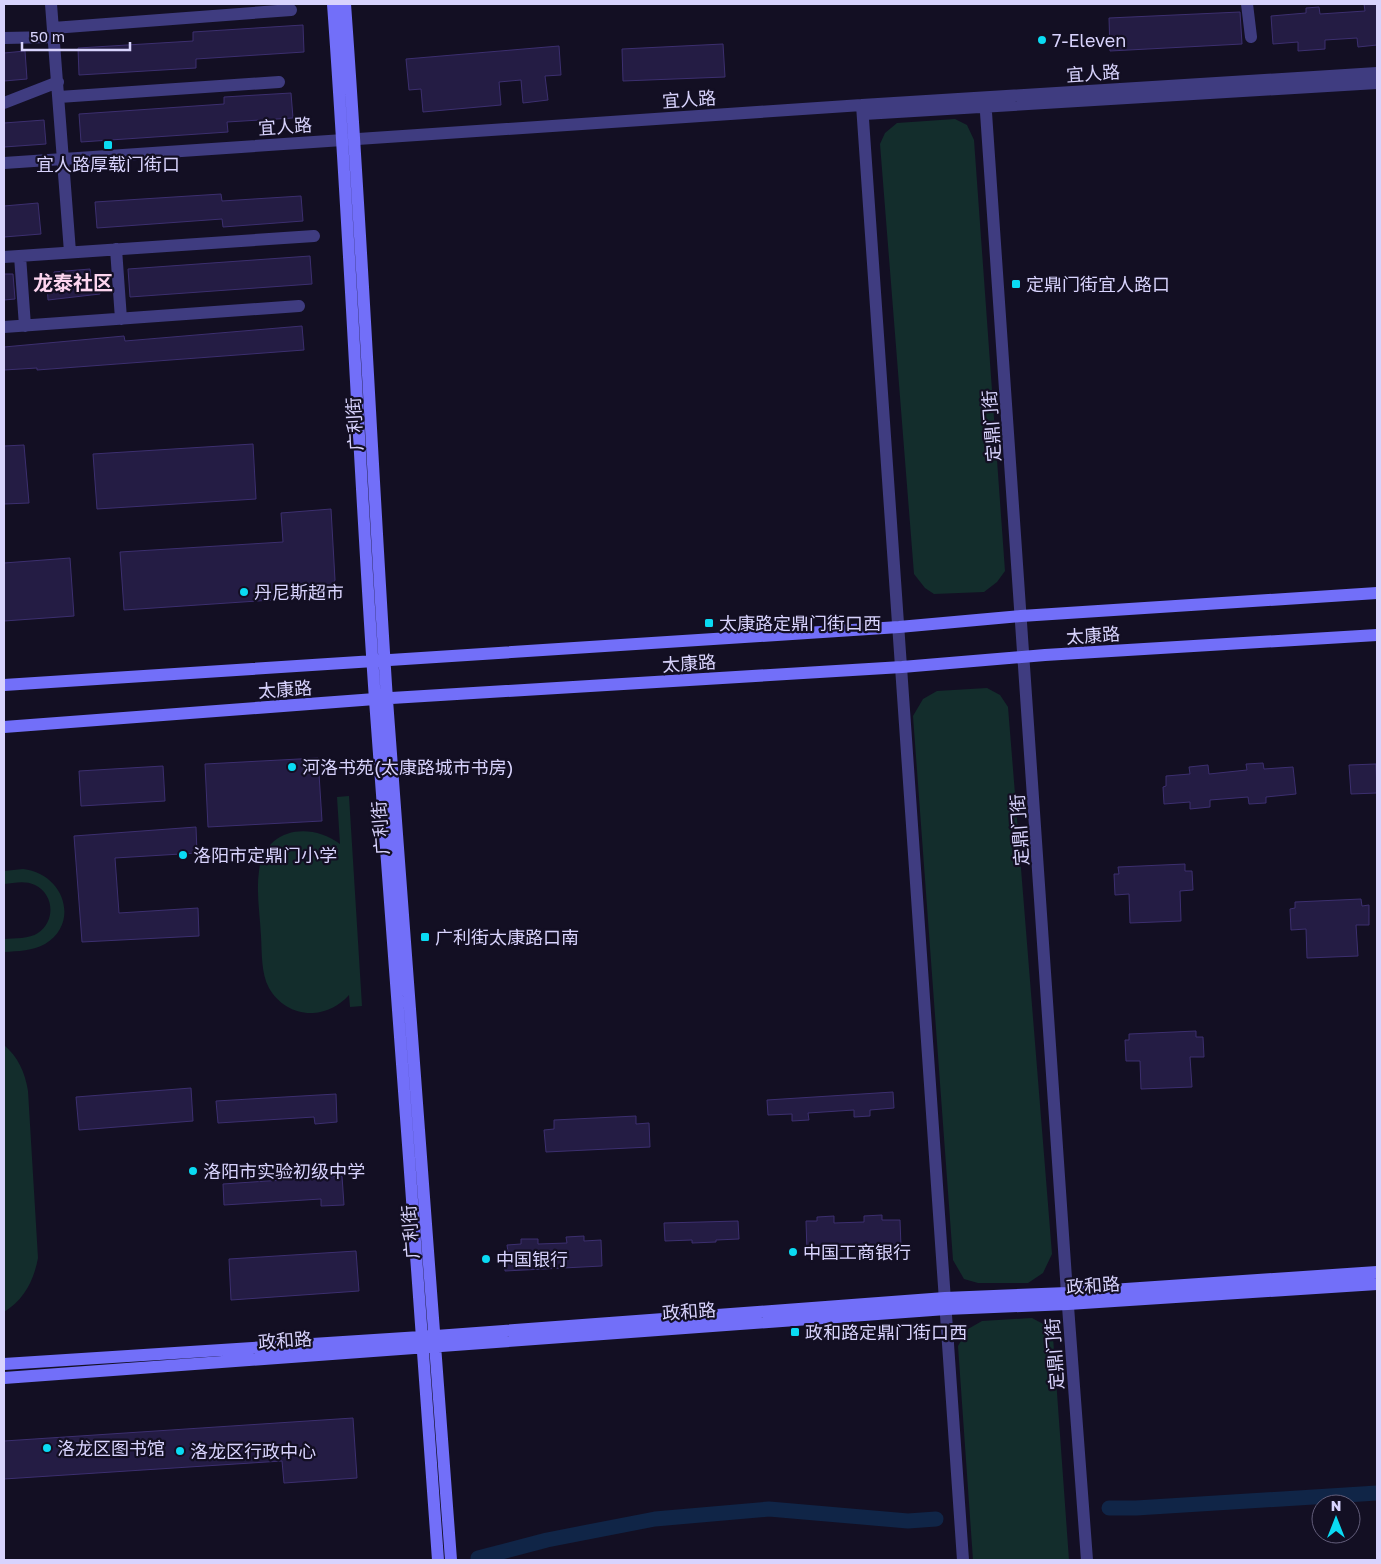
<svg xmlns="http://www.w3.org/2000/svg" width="1381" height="1564" viewBox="0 0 1381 1564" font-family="'Golos Text','Noto Sans SC',sans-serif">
<rect width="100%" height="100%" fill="#130f23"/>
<path fill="#132d2c" d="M955,119L967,125L974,140L1005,571L997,582L984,592L934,594L925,588L914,574L880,144L885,133L897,123Z
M987,688L1000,695L1008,707L1052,1254L1043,1273L1028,1283H978L964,1279L953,1260L913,716L923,699L937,691Z
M349,796L362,1006L350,1007L349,995C339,1006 327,1012 313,1013C295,1014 278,1004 269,988C261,973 262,953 261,936C260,915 256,892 259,871C264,829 309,821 340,844L337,797Z
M23,869C63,873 81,922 45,944C33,951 18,951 4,952V939C15,938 29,939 38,933C56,921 54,894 35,885C25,880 14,883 4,884V871Z
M4,1045C18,1057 25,1072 28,1091L38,1258C34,1280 24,1300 4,1312Z
M1032,1318L1045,1325L1053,1337L1069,1560H973L958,1346L968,1329L982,1321Z"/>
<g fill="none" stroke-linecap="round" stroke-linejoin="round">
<path stroke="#102547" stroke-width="15" d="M1109,1508H1136L1377,1493
M478,1558L547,1540L655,1519L769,1509L908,1521L936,1519"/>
</g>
<path fill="#241c44" stroke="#3c2f6f" d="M1364,4H1377V45L1358,47L1357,38L1325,40V49L1298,51V42L1273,44L1271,16L1306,13V8L1319,7L1320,14L1365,11Z
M1240,12L1242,44L1110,51L1109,18Z
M303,25L304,52L196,59V68L79,75L78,48L193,41V32Z
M723,44L725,77L623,81L622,49Z
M559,46L561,75L545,76L548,100L523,103L521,80L499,82L501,105L423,112L421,89L409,90L406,59Z
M25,51L27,79L4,81V53Z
M291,93L293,118L227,122L228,132L81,142L79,114L224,104V97Z
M44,120L46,144L4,147V123Z
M221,194L222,201L301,196L303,221L223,227L222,219L97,228L95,202Z
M38,203L41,234L4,237V206Z
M310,256L312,284L130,297L128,269Z
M90,269L91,279H98L100,294L48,300L47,284L55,283L54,272Z
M4,274H13L15,299L4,300Z
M302,326L304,350L37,370V368L4,370V347L124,336L125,341Z
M253,444L256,499L97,509L93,454Z
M24,445L29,503L4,504V446Z
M331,509L335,580L329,591L323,595L317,597L124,610L120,552L283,542L281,513Z
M70,558L74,616L4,621V563Z
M318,758L322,821L208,827L205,764Z
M1263,763L1264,769L1293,767L1296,794L1266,797V803L1249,804L1248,797L1210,800V807L1190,809V802L1164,804L1163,787L1166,786V776L1190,774L1189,767L1208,765L1209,774L1247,770L1246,764Z
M1376,764L1377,793L1351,794L1349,765Z
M163,766L165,801L81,806L79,771Z
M196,827L197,853L115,858L119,913L198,908L199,936L82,942L74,836Z
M1185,864V871H1192L1193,890L1180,891L1181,921L1130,923L1129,894L1115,895L1114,874H1119L1118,867Z
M1361,899L1362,906L1369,905V925H1356L1358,956L1307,958L1306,929L1291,930L1290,909L1295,908V902Z
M1196,1031V1037H1203L1204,1057H1190L1192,1087L1141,1089L1140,1061H1126L1125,1040H1129V1034Z
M191,1088L193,1121L79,1130L76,1097Z
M893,1092L894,1108L870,1110V1116L854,1117V1110L808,1113L809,1120L792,1121V1114L768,1115L767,1100Z
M336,1094L337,1122L315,1124L314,1117L218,1123L216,1101Z
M636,1116V1124L649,1123L650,1147L546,1152L544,1130L554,1129V1120Z
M342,1176L344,1205L321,1206V1199L224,1205L223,1184Z
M882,1215V1220H900L901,1247L807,1251L806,1221H817V1217L834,1216V1223L864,1222V1216Z
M738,1221L739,1239L716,1240V1242L692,1243V1240L665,1241L664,1223Z
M584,1236V1241L601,1240L602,1266L505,1271L504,1252H508L507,1245L521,1244V1239H538V1244L567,1243L566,1237Z
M356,1251L359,1291L231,1300L229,1259Z
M353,1418L357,1478L284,1483L282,1461L4,1479V1441Z"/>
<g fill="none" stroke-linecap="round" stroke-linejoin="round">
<path stroke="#3f3c80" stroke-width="12" d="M51,4L70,252
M1247,4L1251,37
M53,28L291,10
M4,38L54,37
M59,97L279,82
M985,98L1067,1293L1087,1560
M4,103L58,82
M862,105L963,1560
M864,114L1377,83
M4,163L862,105L1377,73
M116,249L121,319
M20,256L25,326
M4,257L314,236
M4,327L299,306"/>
<path stroke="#726ff9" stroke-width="12" d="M333,4C350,236 359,468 375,700C395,987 419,1273 438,1560
M345,4C362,236 372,468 387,700C407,987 431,1273 451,1560
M4,685L899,627L1021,616L1377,593
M4,727L375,699L902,667L1045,655L1377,635
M4,1364L436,1336L945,1298L1067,1293L1377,1272
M4,1378L946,1309L1068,1304L1377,1284"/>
</g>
<g fill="#0adbf3" stroke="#130f23" stroke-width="2">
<circle cx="1042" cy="40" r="5"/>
<rect x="103" y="140" width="10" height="10" rx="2.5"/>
<rect x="1011" y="279" width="10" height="10" rx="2.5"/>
<circle cx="244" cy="592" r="5"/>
<rect x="704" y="618" width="10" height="10" rx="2.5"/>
<circle cx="292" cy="767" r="5"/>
<circle cx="183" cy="855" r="5"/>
<rect x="420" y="932" width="10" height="10" rx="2.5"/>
<circle cx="193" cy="1171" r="5"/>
<circle cx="793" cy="1252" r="5"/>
<circle cx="486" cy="1259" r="5"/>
<rect x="790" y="1327" width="10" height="10" rx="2.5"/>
<circle cx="47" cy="1448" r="5"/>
<circle cx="180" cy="1451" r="5"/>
</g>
<g text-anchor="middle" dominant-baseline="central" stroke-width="4.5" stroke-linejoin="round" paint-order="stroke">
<g font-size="18" fill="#d8d3fd" stroke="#130f23" text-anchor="start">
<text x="1052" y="40">7-Eleven</text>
<text x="108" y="164" text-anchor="middle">宜人路厚载门街口</text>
<text x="1026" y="284">定鼎门街宜人路口</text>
<text x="254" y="592">丹尼斯超市</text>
<text x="719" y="623">太康路定鼎门街口西</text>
<text x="302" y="767">河洛书苑(太康路城市书房)</text>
<text x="193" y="855">洛阳市定鼎门小学</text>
<text x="435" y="937">广利街太康路口南</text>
<text x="203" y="1171">洛阳市实验初级中学</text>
<text x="803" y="1252">中国工商银行</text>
<text x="496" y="1259">中国银行</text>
<text x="805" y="1332">政和路定鼎门街口西</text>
<text x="57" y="1448">洛龙区图书馆</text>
<text x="190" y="1451">洛龙区行政中心</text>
</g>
<g font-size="18" fill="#d8d3fd" stroke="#130f23">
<text transform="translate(1093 73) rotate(-4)">宜人路</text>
<text transform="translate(689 99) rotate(-4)">宜人路</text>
<text transform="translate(285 126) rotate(-4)">宜人路</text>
<text transform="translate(354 424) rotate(-93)">广利街</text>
<text transform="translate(991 426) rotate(-94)">定鼎门街</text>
<text transform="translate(1093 635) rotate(-4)">太康路</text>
<text transform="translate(689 663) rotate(-4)">太康路</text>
<text transform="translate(285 689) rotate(-4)">太康路</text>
<text transform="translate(380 828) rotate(-94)">广利街</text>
<text transform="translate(1019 830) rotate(-94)">定鼎门街</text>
<text transform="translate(410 1232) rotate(-94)">广利街</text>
<text transform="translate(1093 1285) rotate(-4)">政和路</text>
<text transform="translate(689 1311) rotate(-4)">政和路</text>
<text transform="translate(285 1340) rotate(-4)">政和路</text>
<text transform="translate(1054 1354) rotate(-94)">定鼎门街</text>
</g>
<g font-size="20" font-weight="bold" fill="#fdd5ef" stroke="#130f23">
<text x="73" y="282">龙泰社区</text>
</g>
</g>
<rect width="1381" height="1564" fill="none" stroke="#d8d3fd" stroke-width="10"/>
<g transform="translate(1336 1519)"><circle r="24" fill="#130f23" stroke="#625d7a"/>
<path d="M0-4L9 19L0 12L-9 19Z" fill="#0adbf3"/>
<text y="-8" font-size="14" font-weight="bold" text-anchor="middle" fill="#d8d3fd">N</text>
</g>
<path d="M22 42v8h108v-8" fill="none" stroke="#d8d3fd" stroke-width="2.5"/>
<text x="30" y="42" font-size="15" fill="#d8d3fd" stroke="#130f23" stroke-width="4" paint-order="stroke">50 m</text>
</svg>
